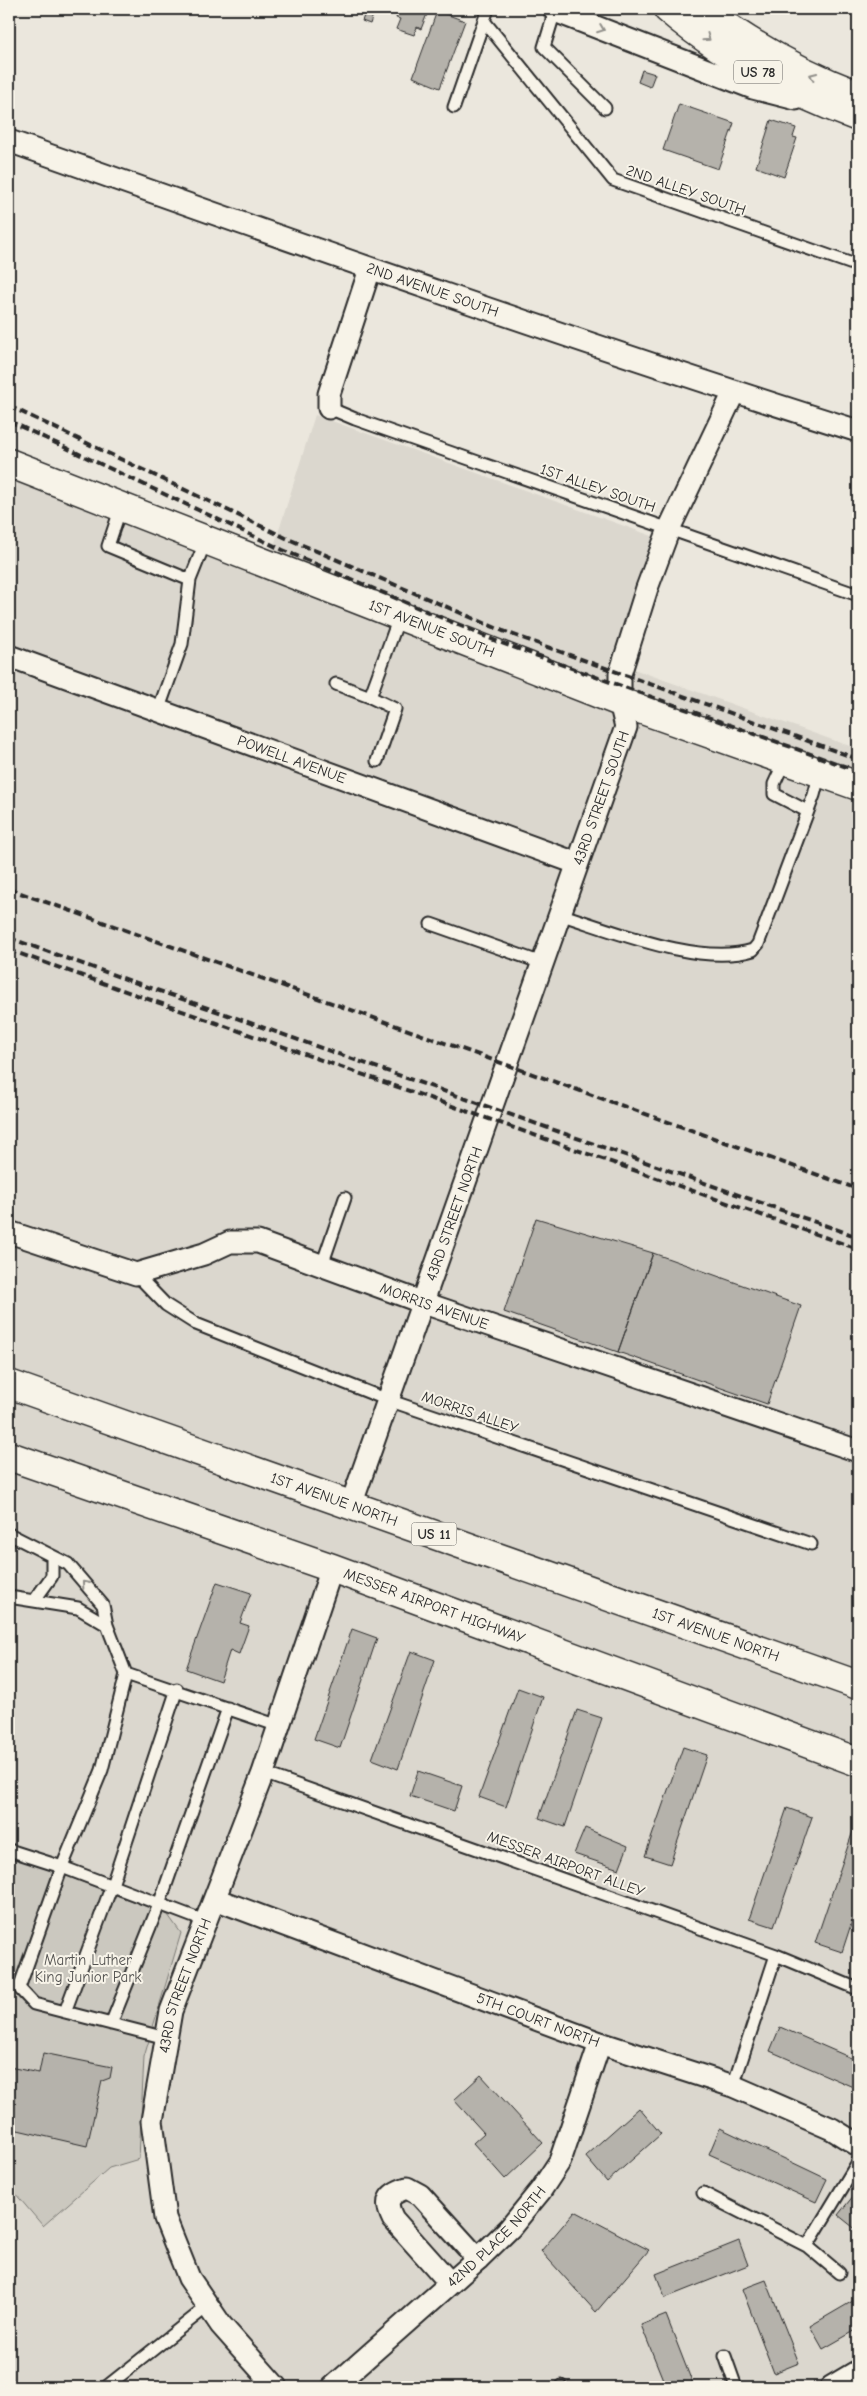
<svg xmlns="http://www.w3.org/2000/svg" width="867" height="2396" viewBox="0 0 867 2396" font-family="'Comic Neue',sans-serif">
<rect width="100%" height="100%" fill="#ebe7dd"/>
<filter id="ink" filterUnits="userSpaceOnUse"><feTurbulence type="fractalNoise" baseFrequency=".02" numOctaves="2"/><feDisplacementMap in="SourceGraphic" scale="10" xChannelSelector="R" yChannelSelector="G"/><feConvolveMatrix kernelMatrix="1 2 1 2 8 2 1 2 1" color-interpolation-filters="sRGB"/></filter>
<g filter="url(#ink)">
<path fill="#dbd7ce" d="M315,415L655,537L611,661L858,749V2387H9V453L270,559Z"/>
<path fill="#cbc8bf" stroke="#7b7a75" d="M10,1854L168,1915L181,1933L144,2057L139,2159L109,2168L43,2226L9,2186Z"/>
<path fill="#b5b2ab" stroke="#2b2b2b" d="M353,9H375L370,24L362,21L365,13Z
M399,9H429L421,29L417,27L414,35L396,29L400,19L396,18Z
M437,11L465,21L440,88L413,77Z
M642,70L655,74L650,87L638,82Z
M679,104L734,123L718,169L663,150Z
M771,120L796,128L793,137L797,138L784,177L756,167Z
M536,1218L653,1253L618,1352L504,1312Z
M653,1253L801,1306L767,1404L618,1352Z
M217,1582L251,1593L240,1623L249,1626L239,1654L230,1650L220,1681L186,1669Z
M352,1629L377,1638L340,1748L314,1739Z
M411,1651L435,1660L398,1769L372,1759Z
M518,1688L543,1697L506,1807L479,1797Z
M577,1710L602,1718L565,1827L539,1818Z
M683,1747L707,1755L670,1864L645,1856Z
M418,1771L462,1786L454,1811L410,1796Z
M787,1808L812,1817L774,1927L749,1919Z
M585,1828L628,1846L619,1869L574,1854Z
M853,1831L858,1833V1903L842,1952L815,1943Z
M780,2027L858,2061V2075L853,2087L770,2051Z
M43,2053L112,2067L110,2078L102,2081L87,2146L9,2128V2067L39,2073Z
M481,2075L543,2143L505,2179L473,2143L484,2133L454,2100Z
M639,2108L661,2134L607,2182L585,2156Z
M720,2128L827,2179L816,2202L709,2154Z
M854,2195L858,2198V2231L838,2215Z
M575,2211L649,2250L596,2312L541,2251Z
M739,2241L748,2265L665,2298L656,2274Z
M766,2280L799,2363L774,2373L742,2289Z
M858,2298V2329L823,2349L810,2326Z
M666,2315L694,2387H666L641,2325Z"/>
<g fill="none" stroke-linecap="round" stroke-linejoin="round">
<defs>
<path id="lane" d="M555,11L544,47L605,108
M484,21L613,180L858,266
M454,107L488,9
M329,408L355,419L858,595
M121,507L108,546L190,580L206,540
M336,684L370,697
M158,711L182,644L190,580
M785,760L774,784V794L807,811
M377,761L395,709L370,697L400,615
M559,914C612,930 699,967 753,950L758,944L814,795L820,772
M431,924L542,963
M322,1265L345,1198
M136,1274L166,1305L196,1324L388,1400L811,1544
M9,1534L68,1564L103,1605L107,1625L126,1674
M9,1597L78,1608L107,1625
M34,1601L52,1576V1556
M263,1773L776,1955L858,1989
M9,1850L62,1867L102,1770L126,1674L279,1726
M65,2012L112,1885L177,1689
M111,2024L160,1902L228,1708
M166,2038L34,2004L19,1988L62,1867L207,1922
M733,2086L776,1955
M703,2193L807,2246
M839,2273L807,2246L858,2162
M725,2356L736,2387
M106,2387L208,2306
M560,2387L561,2386"/>
<g id="street">
<path d="M555,11L753,88L796,99"/>
<path id="s1" d="M9,141C291,241 573,341 858,431"/>
<path d="M329,408V394L370,269"/>
<path id="s2" d="M9,656L576,863"/>
<path id="s3" d="M9,1232L136,1274L204,1254L230,1242H258L424,1303L858,1451"/>
<path id="s4" d="M351,1505L626,727L620,702V674L647,588L669,529L734,392"/>
<path id="s5" d="M215,1899L600,2043L733,2086L832,2129L858,2145"/>
<path d="M450,2283L393,2219C384,2201 388,2194 407,2188L420,2195L478,2259"/>
<path id="s6" d="M276,2387L221,2325L189,2278L165,2218L152,2121L171,2011L263,1773L332,1568"/>
<path id="s7" d="M333,2387L478,2259L510,2228L541,2190L560,2161L600,2043"/>
<path d="M831,2387L858,2371"/>
</g>
<g id="secondary">
<path id="s8" d="M9,463L620,702L858,786"/>
<path id="s9" d="M9,1456L332,1568L858,1762"/>
</g>
<g id="primary">
<path d="M668,9C724,57 789,91 858,117"/>
<path d="M702,9C750,45 802,74 858,95"/>
<path id="s10" d="M9,1384L858,1685"/>
</g>
</defs>
<use href="#lane" stroke="#2b2b2b" stroke-width="15"/>
<use href="#street" stroke="#2b2b2b" stroke-width="25"/>
<use href="#secondary" stroke="#2b2b2b" stroke-width="31"/>
<use href="#primary" stroke="#2b2b2b" stroke-width="31"/>
<use href="#lane" stroke="#f7f3e8" stroke-width="11"/>
<use href="#street" stroke="#f7f3e8" stroke-width="21"/>
<use href="#secondary" stroke="#f7f3e8" stroke-width="28"/>
<use href="#primary" stroke="#f7f3e8" stroke-width="28"/>
<path stroke="#2b2b2b" stroke-width="4" stroke-dasharray="8 4" stroke-linecap="butt" d="M9,406L286,538L503,631L858,759
M9,421L283,550L496,641L858,771
M9,889L858,1189
M9,938L858,1237
M9,950L858,1249"/>
</g>
<defs><path id="oneway-chevron" d="M-2-3.5L2.5 0L-2 3.5" fill="none" stroke-width="1.6" stroke-linecap="round" stroke-linejoin="round" transform="scale(1.25)"/></defs>
<g stroke="#918f8a">
<use href="#oneway-chevron" transform="translate(601 29) rotate(21)"/>
<use href="#oneway-chevron" transform="translate(707 38) rotate(35)"/>
<use href="#oneway-chevron" transform="translate(813 76) rotate(-155)"/>
<use href="#oneway-chevron" transform="translate(85 1584) rotate(-131)"/>
</g>
</g>
<g text-anchor="middle" dominant-baseline="central" stroke-width="4" stroke-linejoin="round" paint-order="stroke">
<g fill="#f7f3e8" stroke="#686764" stroke-width="1">
<rect x="734" y="60.5" width="48" height="23" rx="4"/>
<rect x="411.5" y="1522.5" width="45" height="23" rx="4"/>
</g>
<g font-size="14" font-weight="bold" fill="#2b2b2b">
<text x="758" y="72">US 78</text>
<text x="434" y="1534">US 11</text>
</g>
<g font-size="15" fill="#2b2b2b" stroke="#f7f3e8">
<text transform="translate(686 190) rotate(19)">2ND ALLEY SOUTH</text>
<text stroke="none"><textPath href="#s1" startOffset="449">2ND AVENUE SOUTH</textPath></text>
<text transform="translate(598 488) rotate(19)">1ST ALLEY SOUTH</text>
<text stroke="none"><textPath href="#s8" startOffset="454">1ST AVENUE SOUTH</textPath></text>
<text stroke="none"><textPath href="#s2" startOffset="301">POWELL AVENUE</textPath></text>
<text stroke="none"><textPath href="#s4" startOffset="750">43RD STREET SOUTH</textPath></text>
<text stroke="none"><textPath href="#s4" startOffset="309">43RD STREET NORTH</textPath></text>
<text stroke="none"><textPath href="#s3" startOffset="449">MORRIS AVENUE</textPath></text>
<text transform="translate(470 1412) rotate(19)">MORRIS ALLEY</text>
<text stroke="none"><textPath href="#s10" startOffset="345">1ST AVENUE NORTH</textPath></text>
<text stroke="none"><textPath href="#s9" startOffset="451">MESSER AIRPORT HIGHWAY</textPath></text>
<text stroke="none"><textPath href="#s10" startOffset="750">1ST AVENUE NORTH</textPath></text>
<text transform="translate(566 1864) rotate(20)">MESSER AIRPORT ALLEY</text>
<text stroke="none"><textPath href="#s6" startOffset="442">43RD STREET NORTH</textPath></text>
<text stroke="none"><textPath href="#s5" startOffset="345">5TH COURT NORTH</textPath></text>
<text stroke="none"><textPath href="#s7" startOffset="222">42ND PLACE NORTH</textPath></text>
</g>
<g font-size="15" fill="#535250" stroke="#f7f3e8">
<text x="88" y="1960">Martin Luther<tspan x="88" dy="17">King Junior Park</tspan></text>
</g>
</g>
<rect width="867" height="2396" fill="none" stroke="#f7f3e8" stroke-width="30"/>
<rect x="15" y="15" width="837" height="2366" fill="none" stroke="#2b2b2b" stroke-width="2" filter="url(#ink)"/>
</svg>
